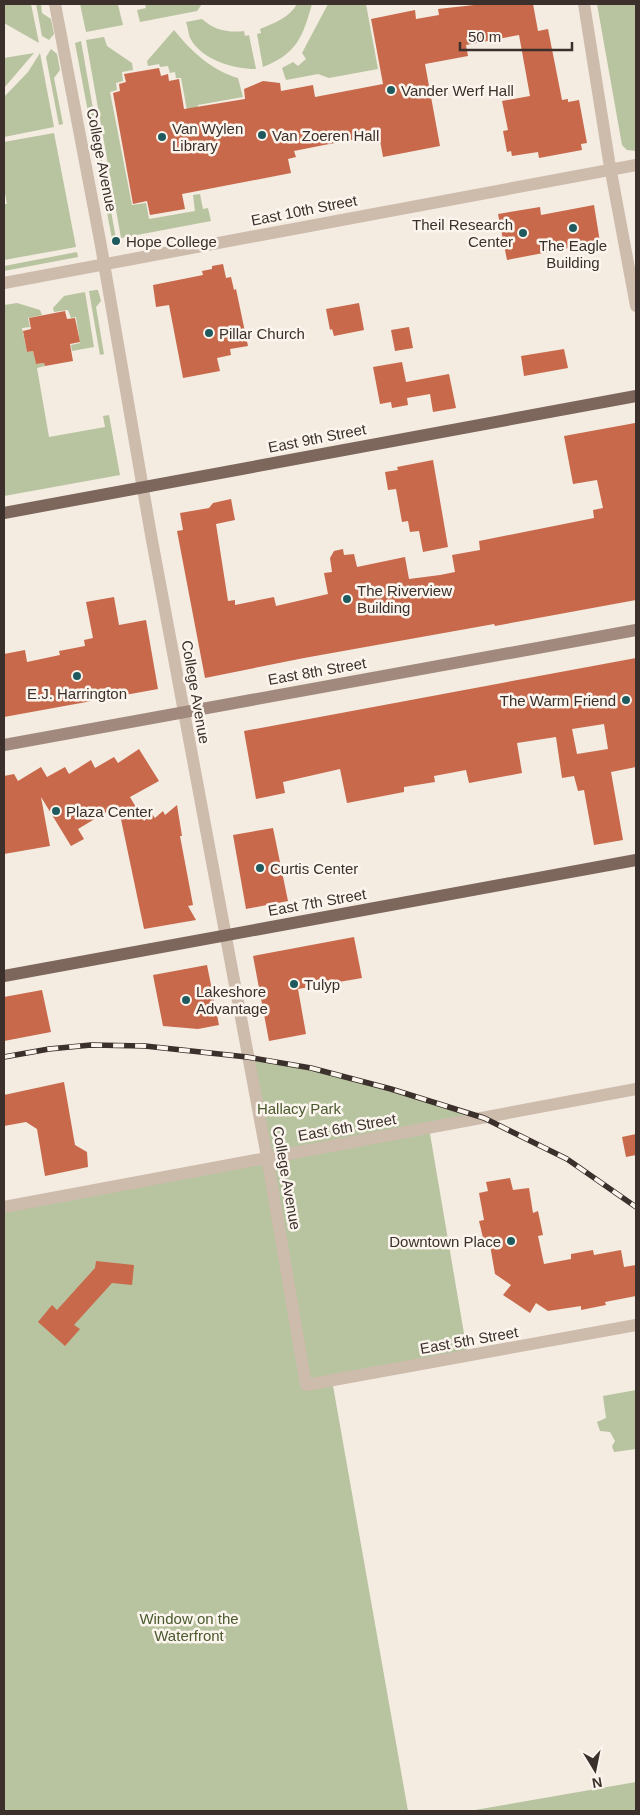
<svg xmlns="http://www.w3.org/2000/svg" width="640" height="1815" viewBox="0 0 640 1815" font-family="Helvetica,sans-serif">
<rect width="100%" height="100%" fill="#f4ebe1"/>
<path fill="#b8c4a0" d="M4,4H31L39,43L4,23Z
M36,4H41L42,13L51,19L54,34L49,40L42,36Z
M80,4L118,5L123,25L86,32Z
M145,4H202L197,11L140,22L137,10L146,8Z
M297,4H312C303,36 297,54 263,67L257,34L261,33L260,29C274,23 289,18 297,4Z
M328,4H366L378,69L329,78L318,74L286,80L282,68L293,62L298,66L306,59L302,53Z
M597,4H636V151L627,150L622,145Z
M202,19C214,30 228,33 244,31L245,36L249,35L256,69C233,69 202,60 190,38C188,33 188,27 186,22Z
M174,30C192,52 211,70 238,78L243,97L198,105L197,109L187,110L181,78H176L175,72L170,73L168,66L160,67L159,64L148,66L147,61Z
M104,37L107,46L132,63L133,70L122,72L123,81L116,83L117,90L110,92L132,205L146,203L149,219L195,211L193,195L200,194L203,209L208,208L211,221L121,238L86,40Z
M81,41L116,239H112L75,43Z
M51,49L57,54L60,70L54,78L63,124L59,125L46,57Z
M34,53L4,88V58Z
M40,53L54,127L4,137V97L28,72Z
M54,133L76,247L4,260V204H7L4,188V142Z
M77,252L78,257L4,271V266Z
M96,290H98L101,301L96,307L104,354L100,355L89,291Z
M85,292L94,347L72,351L71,345L80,343L76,317L71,318L68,310L54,312L53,308L64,296Z
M17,303L40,310L42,315L28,318L30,327L22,328L27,352L33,351L36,364L44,363L45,366L37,368L49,437L105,427L103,416L109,415L120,475L4,496V305Z
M247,1057L311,1068L391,1089L478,1118L267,1155Z
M429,1128L468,1357L332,1380L408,1811H4V1207Z
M636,1390V1449L614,1452L612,1446L615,1441L610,1432L600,1431L597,1422L606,1418L603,1396Z
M636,1782V1811H469Z"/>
<path fill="#c8694b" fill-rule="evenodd" d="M483,4H533L538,31L548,29L562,100L568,99V102L579,100L587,143L581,144L582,150L539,158L538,152L512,156L511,151L507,152L503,131L508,130L502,101L530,96L519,35L466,45L468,56L425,64L440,146L383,157L379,135L324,145L294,151L296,157L288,159L291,173L182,194L185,209L150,215L147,201L133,204L113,93L120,91L119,84L126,82L124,74L159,68L161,76L168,74L169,81L179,79L184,109L245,99L244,89L263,81L280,83L281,91L313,85L315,97L383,84L371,19L415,10L416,19L439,15L438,9Z
M594,205L600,242L507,260L498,214L540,207L541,215Z
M223,264L226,278L231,277L234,290L236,289L248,346L230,349L231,355L217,358L220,371L183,378L169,305L156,307L153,285L203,275L202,271L212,269V266Z
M359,303L364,330L334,336L332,329L330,330L326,309Z
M65,311L67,319L75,318L80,342L70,344L73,361L45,366L44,363L36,364L33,351L27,352L23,331L31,329L29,318Z
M409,327L413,348L395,351L391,330Z
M564,349L568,368L524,376L521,356Z
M402,362L406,382L449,374L456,408L433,412L430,394L407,398L408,405L392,408L391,402L380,404L373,367Z
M635,423L636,600L495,626L494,624L304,658L205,678L177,531L183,530L180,513L209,508L213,503L231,499L235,520L216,524L228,601L235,600V605L274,597L276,606L328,594L324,573L332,572L330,558L334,551L343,549L344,555L354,554L357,567L405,557L409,579L440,575L455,572L452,555L480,550L479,541L594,518L593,510L603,508L597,480L573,484L564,436Z
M433,460L448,547L423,552L419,531L410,532L408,521L402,522L396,489L388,490L385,472L398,470L397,467Z
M114,597L119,625L146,620L158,689L4,717V654L25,650L27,662L60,655L59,651L85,646L84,640L93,638L86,602Z
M636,658V767L611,772L623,840L594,845L584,790L578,791L574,776L562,778L556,737L517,743L522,773L469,783L466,770L434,776L435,782L404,787V792L347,803L340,769L283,782L285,793L256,799L244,731ZM604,724L608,749L577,754L572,729Z
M139,749L159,781L130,797L144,821L152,814L155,818L163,811L165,815L177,805L182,836H180L193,905L188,906L196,920L144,929L118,805L78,829L84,839L71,846L41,797L50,846L4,854V776L14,774L18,781L41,767L47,777L65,767L69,774L91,760L95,768L114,757L118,763Z
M273,828L288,901L246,909L233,835Z
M354,937L362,978L298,989L306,1034L269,1041L253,956Z
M207,965L219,1025L198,1029L163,1026L153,975Z
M42,990L51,1032L4,1041V997Z
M64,1082L75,1145L87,1152L88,1167L45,1176L37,1129L26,1122L4,1126V1095Z
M636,1134V1155L626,1157L622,1137Z
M510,1178L513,1190L529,1188L533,1213L538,1211L543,1235L538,1236L544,1264L571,1259V1254L593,1250L594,1255L621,1250L624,1267L636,1265V1296L605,1302L606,1305L581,1310V1306L548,1311L536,1303L530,1313L503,1295L511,1285L495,1274L490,1245L485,1246L479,1221L484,1220L479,1193L488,1191L486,1182Z
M96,1261L134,1265L132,1285L112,1283L74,1325L80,1329L65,1346L38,1322L52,1305L57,1310L95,1268Z"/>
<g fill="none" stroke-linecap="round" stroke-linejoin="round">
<path stroke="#cdbbac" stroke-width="12" d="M267,1157L306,1385L636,1325"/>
<path stroke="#cdbbac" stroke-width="12" d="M55,4L101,246L151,535L267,1157
M584,4L609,161L636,306
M4,283L636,165
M4,1207L636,1089"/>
<path stroke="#a18a7d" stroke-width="12" d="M4,745L636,630"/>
<path stroke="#7d675c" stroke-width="12" d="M4,513L636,396
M4,976L636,860"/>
<defs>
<path id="rail" d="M4,1057L49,1049L91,1045L145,1046L247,1057L311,1068L391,1089L484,1118L567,1159L636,1207"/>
</defs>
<use href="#rail" stroke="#3b302b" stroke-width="5.5"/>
<use href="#rail" stroke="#fbf5ee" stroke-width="4" stroke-dasharray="11" stroke-linecap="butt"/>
</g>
<g fill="#1f5a5e" stroke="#fbf5ee" stroke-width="2">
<circle cx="391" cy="90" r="5"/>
<circle cx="262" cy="135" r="5"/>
<circle cx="162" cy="137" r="5"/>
<circle cx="573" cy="228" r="5"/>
<circle cx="523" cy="233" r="5"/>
<circle cx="116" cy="241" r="5"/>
<circle cx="209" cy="333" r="5"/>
<circle cx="347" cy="599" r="5"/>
<circle cx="77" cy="676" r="5"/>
<circle cx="626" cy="700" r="5"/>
<circle cx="56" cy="811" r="5"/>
<circle cx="260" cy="868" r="5"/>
<circle cx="294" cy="984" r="5"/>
<circle cx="186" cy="1000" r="5"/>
<circle cx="511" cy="1241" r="5"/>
</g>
<g text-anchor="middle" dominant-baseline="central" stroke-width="5" stroke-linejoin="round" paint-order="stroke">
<g font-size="15" fill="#3b302b" stroke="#fbf5ee" text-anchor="start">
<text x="401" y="90">Vander Werf Hall</text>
<text x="172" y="128">Van Wylen<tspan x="172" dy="17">Library</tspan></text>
<text x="272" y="135">Van Zoeren Hall</text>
<text x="513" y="224" text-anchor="end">Theil Research<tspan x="513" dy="17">Center</tspan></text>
<text x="126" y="241">Hope College</text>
<text x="573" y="245" text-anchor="middle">The Eagle<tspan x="573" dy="17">Building</tspan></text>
<text x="219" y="333">Pillar Church</text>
<text x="357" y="590">The Riverview<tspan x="357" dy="17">Building</tspan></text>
<text x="77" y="693" text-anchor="middle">E.J. Harrington</text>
<text x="616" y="700" text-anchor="end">The Warm Friend</text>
<text x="66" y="811">Plaza Center</text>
<text x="270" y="868">Curtis Center</text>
<text x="304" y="984">Tulyp</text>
<text x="196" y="991">Lakeshore<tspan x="196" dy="17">Advantage</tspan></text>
<text x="501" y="1241" text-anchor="end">Downtown Place</text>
</g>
<g font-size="15" fill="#3b302b" stroke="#fbf5ee">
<text transform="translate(102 160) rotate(79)">College Avenue</text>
<text transform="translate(304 210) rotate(-11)">East 10th Street</text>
<text transform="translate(317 438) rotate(-11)">East 9th Street</text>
<text transform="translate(317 671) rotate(-10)">East 8th Street</text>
<text transform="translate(196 692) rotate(80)">College Avenue</text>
<text transform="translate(317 902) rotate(-10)">East 7th Street</text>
<text transform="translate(347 1127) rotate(-10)">East 6th Street</text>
<text transform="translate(287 1178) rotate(80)">College Avenue</text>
<text transform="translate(469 1340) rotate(-10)">East 5th Street</text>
</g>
<g font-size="15" fill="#4a5a2e" stroke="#fbf5ee">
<text x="299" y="1108">Hallacy Park</text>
<text x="189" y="1618">Window on the<tspan x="189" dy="17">Waterfront</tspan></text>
</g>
</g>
<rect width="640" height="1815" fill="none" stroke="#3b302b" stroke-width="10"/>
<g transform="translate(595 1770) rotate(170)" stroke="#fbf5ee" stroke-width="4" paint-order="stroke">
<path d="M0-4L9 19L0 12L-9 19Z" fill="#3b302b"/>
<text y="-8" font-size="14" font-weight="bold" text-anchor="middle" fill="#3b302b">N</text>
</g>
<path d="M460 42v8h112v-8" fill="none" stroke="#3b302b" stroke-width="2.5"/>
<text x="468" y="42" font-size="15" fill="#3b302b" stroke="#fbf5ee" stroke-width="4" paint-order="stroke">50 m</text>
</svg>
